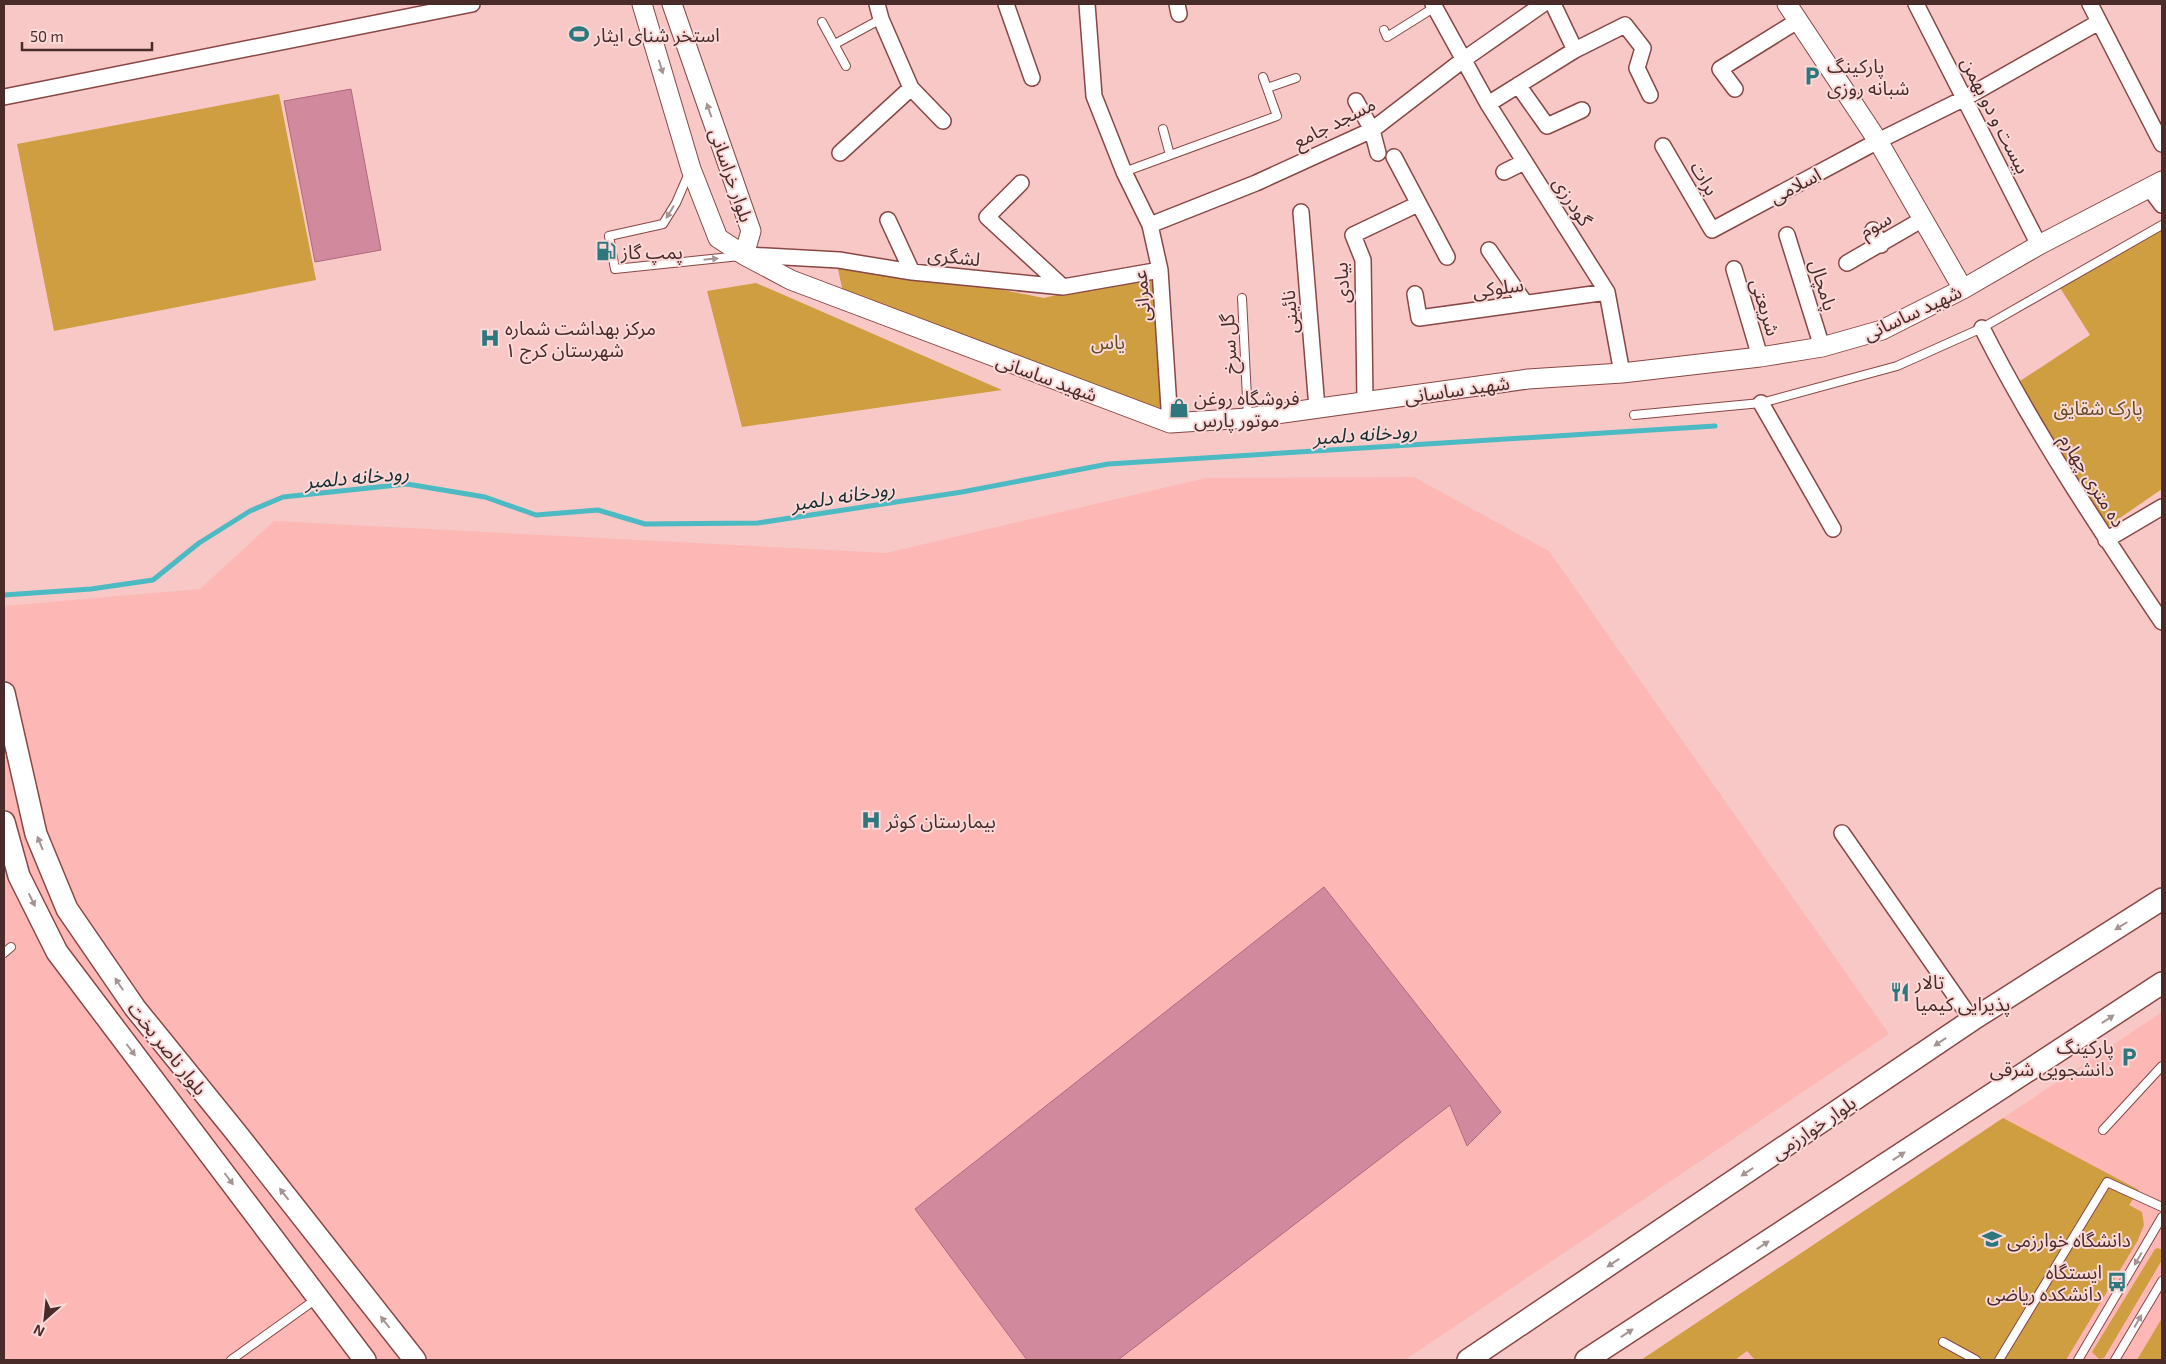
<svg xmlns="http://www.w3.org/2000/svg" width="2166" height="1364" viewBox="0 0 2166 1364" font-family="'Exo 2','Noto Sans Arabic',sans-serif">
<rect width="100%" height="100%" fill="#f7c8c5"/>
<path fill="#fdb8b5" d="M1414,477L1549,551L1889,1034L1405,1360H4V606L200,589L274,521L886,553L1206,478Z
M2162,1012V1360H1641L2027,1102Z"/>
<path fill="#ce9e40" d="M279,94L316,280L54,331L17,144Z
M2162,223V489L2101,531L2011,387L2090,335L2057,283Z
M839,260L912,272L1044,298L1160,270L1170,423L845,302L838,269Z
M756,283L1002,390L742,427L707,291Z
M2003,1118L2139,1190L2129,1205L2142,1212L2144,1225L2138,1240L2066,1360H1755L1747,1351L1735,1360H1641Z
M2158,1248L2162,1250V1260L2104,1358L2099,1359L2092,1352L2155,1249Z
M2162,1318V1360H2137Z"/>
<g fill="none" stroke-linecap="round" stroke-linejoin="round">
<path stroke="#4cbac2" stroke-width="5" d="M4,595L91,589L153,580L199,543L250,511L283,497L407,484L485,497L536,515L598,510L645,524L758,523L962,492L1108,464L1715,426"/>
</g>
<path fill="#d1899d" stroke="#af6a7e" d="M351,89L381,250L315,262L284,101Z
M1324,887L1501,1112L1467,1146L1450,1105L1118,1360H1027L915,1209Z"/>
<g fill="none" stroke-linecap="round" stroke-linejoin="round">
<defs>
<path id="service" d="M822,22L846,66
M1384,30L1387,37L1435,7
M835,44L881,19
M1267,88L1296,78
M1163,129L1170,155
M1124,172L1277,116L1263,77
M689,173L676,203L663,224L609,236L615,269L740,256
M1242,298L1248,418
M1634,415L1761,403L1897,366L1982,328L2162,225
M4,953L11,947
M2103,1130L2162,1066
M1943,1342L1976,1360
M231,1360L312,1302
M1999,1360L2107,1182L2162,1207
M2078,1360L2162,1217
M2115,1360L2162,1281"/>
<path id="minor" d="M877,4L881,19L911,88L943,121
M1006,4L1032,78
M1087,4L1094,96L1124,172L1150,225L1160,270L1170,423
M1177,4L1179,14
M1433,4L1488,104L1607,292L1622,373
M1916,4L2039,245
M2090,4L2162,144
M1575,50L1625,25L1643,48L1637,68L1650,95
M1518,85L1547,126L1582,110
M1735,89L1720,69L1799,20
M4,97L472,4
M1356,101L1372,130L1378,153
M1488,104L1575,50L1553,4
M1663,146L1712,230L1878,141L1965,98L2099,22
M840,153L911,88
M1394,157L1447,257
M1504,172L1524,162
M1021,183L987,217L1063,287
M2150,189L2162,205
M1301,212L1317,408
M888,220L912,272
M1150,225L1256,183L1372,130L1463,60L1543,4
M1873,230L1881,245
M1787,235L1822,347
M1489,250L1525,303
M747,255L839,260L912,272L1063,287L1160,270
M1847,263L1923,219
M1734,269L1760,357
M1415,294L1419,318L1607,292
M1982,328C2034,431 2098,527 2162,622
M1365,401L1363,260L1353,235L1418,204
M1761,403L1833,529
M2106,540L2162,507
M1842,833L1972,1020"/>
<path id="tertiary" d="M642,4L691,169L718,238L744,255L791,280L1170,423L1248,418L1528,379L1622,373L1760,357L1822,347L1882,330L1963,289L2039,245L2162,181
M672,4L751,231L744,255
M1787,4L1878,141L1963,289"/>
<path id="secondary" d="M4,693L36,834L67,909L135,1008L234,1130L415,1360
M4,822L19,876L57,952L365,1360
M1468,1360L1972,1020L2162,899
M1586,1360L2162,983"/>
</defs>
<use href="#service" stroke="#894746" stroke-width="10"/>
<use href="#minor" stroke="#894746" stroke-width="18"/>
<use href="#tertiary" stroke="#894746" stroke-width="21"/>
<use href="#secondary" stroke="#894746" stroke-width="24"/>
<use href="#service" stroke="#fff" stroke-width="8"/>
<use href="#minor" stroke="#fff" stroke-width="15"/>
<use href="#tertiary" stroke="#fff" stroke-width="19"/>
<use href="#secondary" stroke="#fff" stroke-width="21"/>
</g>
<defs><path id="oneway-solid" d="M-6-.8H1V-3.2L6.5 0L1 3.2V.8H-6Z" transform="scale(1.25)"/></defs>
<g fill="#a49594">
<use href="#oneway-solid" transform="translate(661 67) rotate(73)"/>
<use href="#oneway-solid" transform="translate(709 110) rotate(-109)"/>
<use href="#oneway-solid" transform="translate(670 212) rotate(122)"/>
<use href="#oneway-solid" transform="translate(711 259) rotate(-6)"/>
<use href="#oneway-solid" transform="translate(40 843) rotate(-112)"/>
<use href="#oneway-solid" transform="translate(32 900) rotate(64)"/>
<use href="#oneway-solid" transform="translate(2121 926) rotate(148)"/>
<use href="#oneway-solid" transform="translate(119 984) rotate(-124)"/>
<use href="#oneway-solid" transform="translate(2108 1019) rotate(-33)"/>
<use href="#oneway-solid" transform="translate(1940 1042) rotate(146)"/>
<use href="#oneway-solid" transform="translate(131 1050) rotate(53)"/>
<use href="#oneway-solid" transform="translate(1899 1156) rotate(-33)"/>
<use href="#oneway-solid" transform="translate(1747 1172) rotate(146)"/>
<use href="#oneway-solid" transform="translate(229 1179) rotate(53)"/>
<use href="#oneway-solid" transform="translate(284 1194) rotate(-128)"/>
<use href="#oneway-solid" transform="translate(1763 1245) rotate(-33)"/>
<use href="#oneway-solid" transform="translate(2138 1259) rotate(120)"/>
<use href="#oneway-solid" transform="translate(1613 1263) rotate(146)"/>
<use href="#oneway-solid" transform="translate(2138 1321) rotate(-60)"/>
<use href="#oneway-solid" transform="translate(385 1322) rotate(-128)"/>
<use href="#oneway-solid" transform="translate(1627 1333) rotate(-33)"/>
</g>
<defs>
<symbol id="stadium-bare" viewBox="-9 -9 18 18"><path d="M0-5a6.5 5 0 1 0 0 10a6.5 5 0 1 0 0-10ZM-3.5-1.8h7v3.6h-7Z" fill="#2e787d" stroke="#fad9d8" stroke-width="2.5" paint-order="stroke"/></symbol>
<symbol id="parking-bare" viewBox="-9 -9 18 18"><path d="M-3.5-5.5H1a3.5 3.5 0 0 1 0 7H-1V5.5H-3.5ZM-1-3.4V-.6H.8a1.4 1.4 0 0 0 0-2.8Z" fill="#2e787d" stroke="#fad9d8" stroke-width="2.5" paint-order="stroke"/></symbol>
<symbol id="fuel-bare" viewBox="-9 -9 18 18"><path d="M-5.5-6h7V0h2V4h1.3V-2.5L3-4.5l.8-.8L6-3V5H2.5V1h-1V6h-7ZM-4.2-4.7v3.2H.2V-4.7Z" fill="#2e787d" stroke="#fad9d8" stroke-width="2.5" paint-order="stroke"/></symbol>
<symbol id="hospital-bare" viewBox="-9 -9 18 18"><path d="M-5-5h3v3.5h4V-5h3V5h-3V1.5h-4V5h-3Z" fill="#2e787d" stroke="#fad9d8" stroke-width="2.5" paint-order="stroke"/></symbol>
<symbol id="shop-bare" viewBox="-9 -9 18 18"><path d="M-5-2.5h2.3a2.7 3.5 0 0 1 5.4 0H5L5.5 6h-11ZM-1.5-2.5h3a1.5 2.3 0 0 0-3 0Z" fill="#2e787d" stroke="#fad9d8" stroke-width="2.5" paint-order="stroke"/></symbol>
<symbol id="restaurant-bare" viewBox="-9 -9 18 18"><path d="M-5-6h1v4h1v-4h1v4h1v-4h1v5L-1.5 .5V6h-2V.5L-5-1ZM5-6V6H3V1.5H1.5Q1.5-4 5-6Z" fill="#2e787d" stroke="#fad9d8" stroke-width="2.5" paint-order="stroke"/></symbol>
<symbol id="university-bare" viewBox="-9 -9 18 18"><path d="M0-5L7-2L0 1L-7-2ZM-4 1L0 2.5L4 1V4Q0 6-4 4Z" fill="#2e787d" stroke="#fad9d8" stroke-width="2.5" paint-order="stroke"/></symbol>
<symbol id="bus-bare" viewBox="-9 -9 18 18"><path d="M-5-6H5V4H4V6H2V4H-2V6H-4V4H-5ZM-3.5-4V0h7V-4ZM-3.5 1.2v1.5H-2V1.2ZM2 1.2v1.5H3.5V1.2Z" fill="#2e787d" stroke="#fad9d8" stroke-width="2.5" paint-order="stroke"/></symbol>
</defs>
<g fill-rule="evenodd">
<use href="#stadium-bare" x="565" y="20" width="28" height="28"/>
<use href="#parking-bare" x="1798" y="62" width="28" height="28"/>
<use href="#fuel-bare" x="592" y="237" width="28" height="28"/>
<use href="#hospital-bare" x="476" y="324" width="28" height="28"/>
<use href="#shop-bare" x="1165" y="394" width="28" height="28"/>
<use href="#hospital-bare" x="857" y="806" width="28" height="28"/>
<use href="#restaurant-bare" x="1886" y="978" width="28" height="28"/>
<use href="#parking-bare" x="2115" y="1043" width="28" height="28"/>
<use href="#university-bare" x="1978" y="1225" width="28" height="28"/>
<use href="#bus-bare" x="2103" y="1268" width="28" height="28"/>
</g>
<g text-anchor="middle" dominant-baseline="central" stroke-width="4" stroke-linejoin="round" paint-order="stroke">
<g font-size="19" fill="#492b2a" stroke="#fad9d8" text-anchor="start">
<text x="594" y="34">استخر شنای ایثار</text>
<text x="1827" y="65">پارکینگ<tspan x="1827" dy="22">شبانه روزی</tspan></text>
<text x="621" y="251">پمپ گاز</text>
<text x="505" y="327">مرکز بهداشت شماره<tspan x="505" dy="22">۱ شهرستان کرج</tspan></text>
<text x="1194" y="397">فروشگاه روغن<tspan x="1194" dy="22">موتور پارس</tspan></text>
<text x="886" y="820">بیمارستان کوثر</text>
<text x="1915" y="981">تالار<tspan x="1915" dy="22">پذیرایی کیمیا</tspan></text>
<text x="2114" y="1046" text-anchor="end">پارکینگ<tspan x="2114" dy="22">دانشجویی شرقی</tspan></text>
<text x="2007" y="1239">دانشگاه خوارزمی</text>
<text x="2102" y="1271" text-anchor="end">ایستگاه<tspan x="2102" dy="22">دانشکده ریاضی</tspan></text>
</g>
<g font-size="19" fill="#492b2a" stroke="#fad9d8">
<text transform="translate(1996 115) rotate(63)">بیست و دو بهمن</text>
<text transform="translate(1334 122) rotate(-27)">مسجد جامع</text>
<text transform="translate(732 175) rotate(71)">بلوار خراسانی</text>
<text transform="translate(1705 178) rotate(59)">برات</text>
<text transform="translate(1795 185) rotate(-28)">اسلامی</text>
<text transform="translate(1573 201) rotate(57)">گودرزی</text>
<text transform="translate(1875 224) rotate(-30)">سوم</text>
<text transform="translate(954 256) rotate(6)">لشگری</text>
<text transform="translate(1341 283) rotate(-94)">بیادی</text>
<text transform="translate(1824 285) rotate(73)">پامچال</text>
<text transform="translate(1498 287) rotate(-8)">سلوکی</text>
<text transform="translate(1141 296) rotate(-95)">عمرانی</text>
<text transform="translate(1766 307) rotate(73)">شریعتی</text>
<text transform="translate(1289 312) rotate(-95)">نائینی</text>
<text transform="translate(1912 312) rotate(-25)">شهید ساسانی</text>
<text transform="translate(1228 344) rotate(-93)">گل سرخ</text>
<text transform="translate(1047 377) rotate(20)">شهید ساسانی</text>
<text transform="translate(1457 389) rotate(-8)">شهید ساسانی</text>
<text transform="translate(2093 480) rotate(58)">ده متری چهارم</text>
<text transform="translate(168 1048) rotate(51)">بلوار ناصر بخت</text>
<text transform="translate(1813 1127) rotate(-34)">بلوار خوارزمی</text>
</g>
<g font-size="19" fill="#624d26" stroke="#fad9d8">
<text x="1108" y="341">یاس</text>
<text x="2098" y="407">پارک شقایق</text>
</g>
<g font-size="20" font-style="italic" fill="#162e30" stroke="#fad9d8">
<text transform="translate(1365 433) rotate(-4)">رودخانه دلمبر</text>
<text transform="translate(357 476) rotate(-5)">رودخانه دلمبر</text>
<text transform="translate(843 495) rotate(-9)">رودخانه دلمبر</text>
</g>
</g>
<rect width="2166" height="1364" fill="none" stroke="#492b2a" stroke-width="10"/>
<g transform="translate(45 1319) rotate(207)" stroke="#fad9d8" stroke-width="4" paint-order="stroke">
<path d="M0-4L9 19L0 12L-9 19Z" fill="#492b2a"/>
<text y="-8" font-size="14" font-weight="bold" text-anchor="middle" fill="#492b2a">N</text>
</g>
<path d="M22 42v8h130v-8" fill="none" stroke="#492b2a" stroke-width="2.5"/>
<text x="30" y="42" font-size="15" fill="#492b2a" stroke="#fad9d8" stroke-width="4" paint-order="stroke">50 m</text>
</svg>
